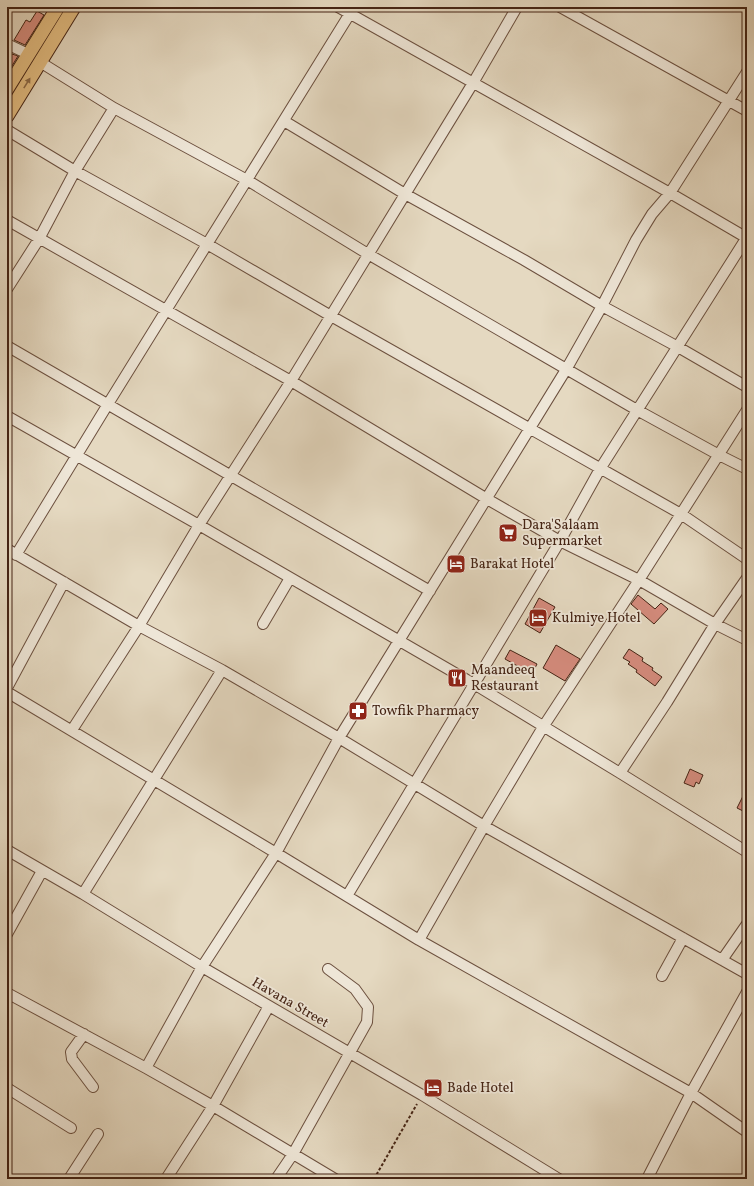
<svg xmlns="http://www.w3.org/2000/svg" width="754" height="1186" viewBox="0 0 754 1186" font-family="Vollkorn,serif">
<rect width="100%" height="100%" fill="#e5d9c1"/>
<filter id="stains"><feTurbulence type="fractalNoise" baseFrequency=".005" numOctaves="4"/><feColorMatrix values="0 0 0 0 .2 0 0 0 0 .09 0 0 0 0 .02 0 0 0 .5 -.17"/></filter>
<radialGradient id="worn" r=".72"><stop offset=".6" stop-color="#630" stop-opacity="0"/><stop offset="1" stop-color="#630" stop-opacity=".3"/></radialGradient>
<path fill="#d68c7e" stroke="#442314" d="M37,11L44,15L25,45L14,40L26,20L30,22Z
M12,54L18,56L7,74V62Z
M638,595L655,609L661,603L668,609L654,624L631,604Z
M539,598L555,607L540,633L525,624Z
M556,645L580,659L565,681L543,668Z
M629,649L643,658L642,661L653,668L652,670L662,677L655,686L636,672L637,670L628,664L630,662L623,658Z
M510,650L537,664L532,674L505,659Z
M690,769L703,775L699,784L696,782L694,787L684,783Z
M747,788V813L737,808Z"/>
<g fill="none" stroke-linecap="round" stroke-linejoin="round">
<defs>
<path id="minor" d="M338,7L670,193L747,238
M560,7L747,111
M7,44L28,54
M40,62L114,108L247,180L368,254L637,410L719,455L747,469
M284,121L405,194L524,260L602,306L678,347L747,387
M7,130L75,171L207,244L331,316L681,514L747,559
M7,220L291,381L487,499L560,541L639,580L715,624L747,640
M7,289L39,239L75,171L114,108
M7,346L430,591
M7,416L199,525L474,684L620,773L747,852
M7,549L139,626L222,670L339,738L484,826L747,974
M16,555L108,404L354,7
M263,624L290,578
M7,688L64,582
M7,692L276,853L419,940L691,1093L747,1132
M72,730L139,626L199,525L291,381L473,83L517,7
M620,773L667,702L715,624L747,578
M7,850L83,894L202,967L422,1095L559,1179
M83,894L222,670
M347,896L560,541L600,469L747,237
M7,934L42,871
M419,940L484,826L543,727L639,580L747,410
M722,960L747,924
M662,976L683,938
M7,993L146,1068L213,1106L335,1179
M84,1034L71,1052L72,1059L93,1087
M146,1068L202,967L276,853L339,738L567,368L602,306L636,240L652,214L670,193L747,72
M7,1088L71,1128
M69,1179L98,1134
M166,1179L213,1106L269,1006
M276,1179L293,1154L367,1022L368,1007L355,989L328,969
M647,1179L691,1093L747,992"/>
<path id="major" d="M7,89L58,7
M7,116L74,7"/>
</defs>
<use href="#minor" stroke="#6c503f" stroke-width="12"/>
<use href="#major" stroke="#442314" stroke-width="15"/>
<path stroke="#442314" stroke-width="2" stroke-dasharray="3 2" stroke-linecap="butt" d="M374,1179L417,1104"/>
<use href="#minor" stroke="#eee6d7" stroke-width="10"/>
<use href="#major" stroke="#e2bc80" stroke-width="13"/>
</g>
<defs><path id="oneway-solid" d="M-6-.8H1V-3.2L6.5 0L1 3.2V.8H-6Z"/></defs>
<use fill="#8b6845" href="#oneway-solid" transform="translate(27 83) rotate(-58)"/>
<defs>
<symbol id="supermarket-square" viewBox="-11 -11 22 22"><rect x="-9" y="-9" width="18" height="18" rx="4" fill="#8f2418" stroke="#eee6d7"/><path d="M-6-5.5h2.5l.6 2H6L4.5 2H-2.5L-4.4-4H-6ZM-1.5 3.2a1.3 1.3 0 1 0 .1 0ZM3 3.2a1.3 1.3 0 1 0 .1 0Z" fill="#fff"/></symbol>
<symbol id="hotel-square" viewBox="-11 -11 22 22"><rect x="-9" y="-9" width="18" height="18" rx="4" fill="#8f2418" stroke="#eee6d7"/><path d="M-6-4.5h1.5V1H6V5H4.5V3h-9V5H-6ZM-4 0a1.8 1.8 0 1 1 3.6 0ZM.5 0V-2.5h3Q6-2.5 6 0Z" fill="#fff"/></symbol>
<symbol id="restaurant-square" viewBox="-11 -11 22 22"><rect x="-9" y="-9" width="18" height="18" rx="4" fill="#8f2418" stroke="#eee6d7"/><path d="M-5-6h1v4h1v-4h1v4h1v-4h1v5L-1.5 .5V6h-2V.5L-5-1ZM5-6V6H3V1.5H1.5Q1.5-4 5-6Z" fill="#fff"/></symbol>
<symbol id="pharmacy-square" viewBox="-11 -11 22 22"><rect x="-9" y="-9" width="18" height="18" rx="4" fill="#8f2418" stroke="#eee6d7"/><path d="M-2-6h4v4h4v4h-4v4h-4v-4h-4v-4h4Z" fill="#fff"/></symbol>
</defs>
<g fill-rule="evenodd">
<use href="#supermarket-square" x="497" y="522" width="22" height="22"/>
<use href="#hotel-square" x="445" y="553" width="22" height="22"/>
<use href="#hotel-square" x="527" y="607" width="22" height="22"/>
<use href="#restaurant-square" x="446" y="667" width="22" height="22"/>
<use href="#pharmacy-square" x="347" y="700" width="22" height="22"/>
<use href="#hotel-square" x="422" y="1077" width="22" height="22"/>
</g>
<g text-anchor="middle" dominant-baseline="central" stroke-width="3.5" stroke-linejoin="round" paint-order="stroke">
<g font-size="14" fill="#442314" stroke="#eee6d7" text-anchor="start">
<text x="522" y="525">Dara'Salaam<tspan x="522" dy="16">Supermarket</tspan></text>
<text x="470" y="564">Barakat Hotel</text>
<text x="552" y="618">Kulmiye Hotel</text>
<text x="471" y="670">Maandeeq<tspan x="471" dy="16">Restaurant</tspan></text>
<text x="372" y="711">Towfik Pharmacy</text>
<text x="447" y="1088">Bade Hotel</text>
</g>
<g font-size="14" fill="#442314" stroke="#eee6d7">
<text transform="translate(290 1003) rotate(30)">Havana Street</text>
</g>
</g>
<rect width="754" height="1186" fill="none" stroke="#e5d9c1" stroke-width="24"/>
<rect x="8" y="8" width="738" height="1170" fill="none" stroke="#442314" stroke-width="2"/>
<rect x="12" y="12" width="730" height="1162" fill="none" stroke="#442314"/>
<rect width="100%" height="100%" filter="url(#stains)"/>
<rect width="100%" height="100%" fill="url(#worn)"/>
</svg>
